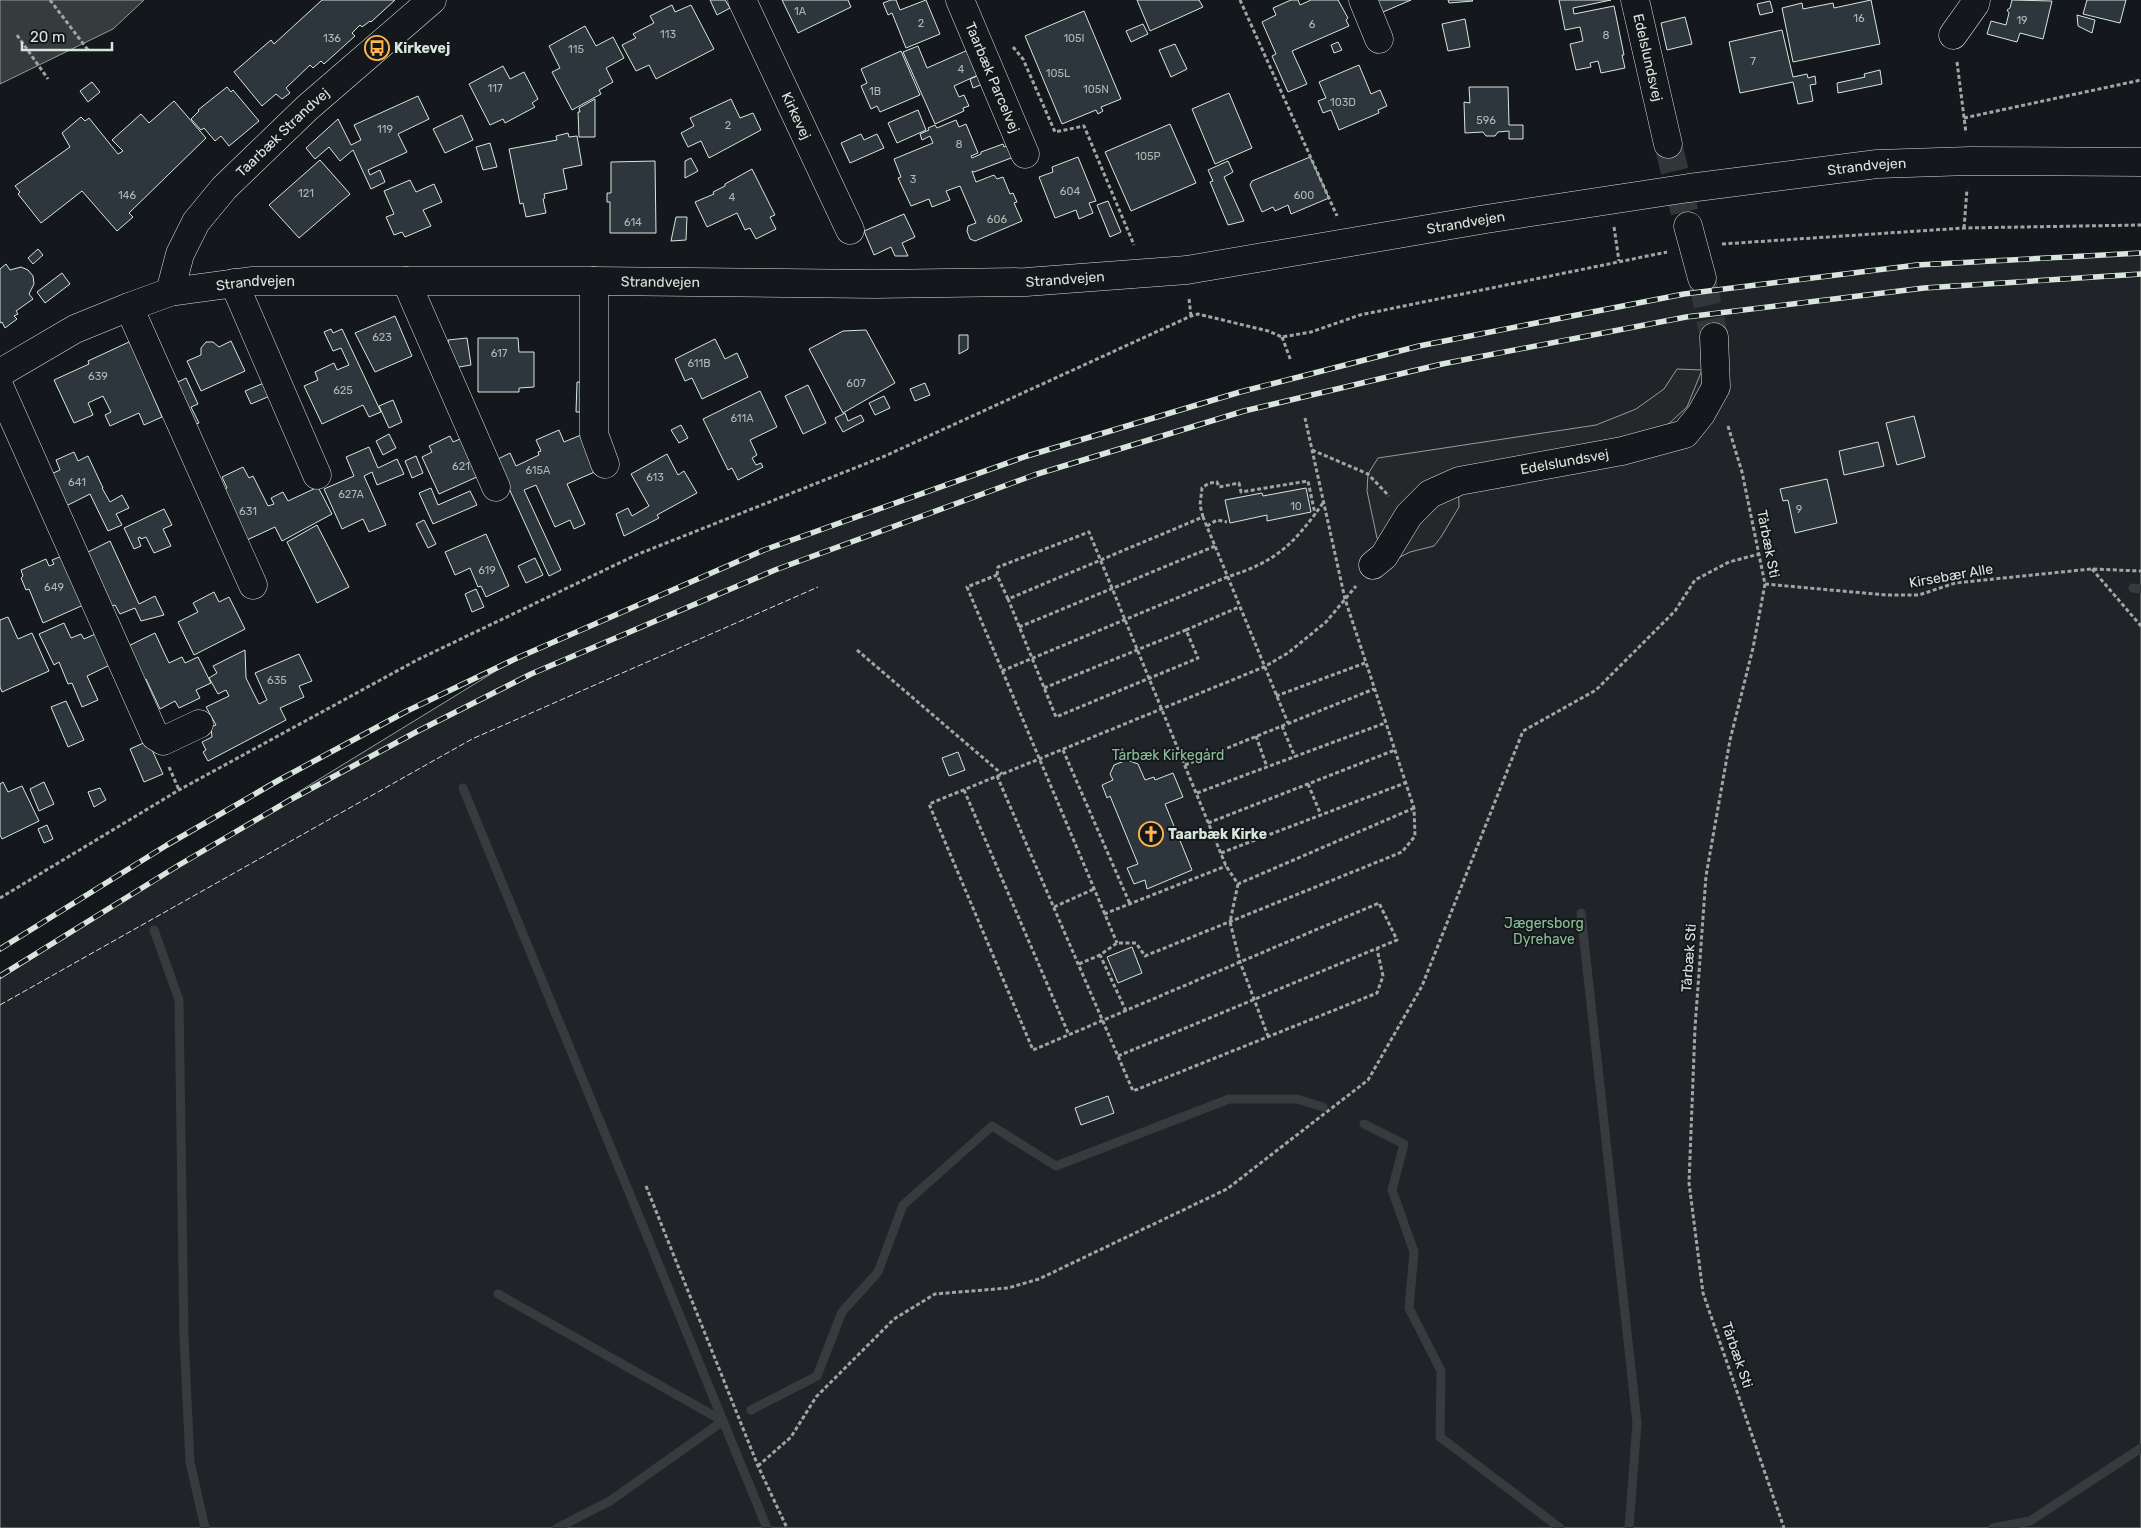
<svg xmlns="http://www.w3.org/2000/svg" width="2141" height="1528" viewBox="0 0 2141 1528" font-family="Rubik,sans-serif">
<rect width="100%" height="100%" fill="#14181c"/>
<path fill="#202428" stroke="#939e99" d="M2141,253V1528H0V979L179,865L517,658L764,550L1027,456L1240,392L1419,346L1684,294L1917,265Z"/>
<path fill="#24282b" stroke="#939e99" d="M1677,369L1702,370L1687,407L1664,428L1619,445L1458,470L1459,507L1441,537L1434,546L1410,552L1394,560L1377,538L1367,491L1368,474L1378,458L1596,425L1636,409L1664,389Z"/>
<path fill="#363b3e" stroke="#939e99" d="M0,0H144L113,29L0,84Z"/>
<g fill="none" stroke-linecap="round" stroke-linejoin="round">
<path stroke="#363b3e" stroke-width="9" d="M2133,588L2141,589
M463,788L767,1528
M1581,913L1637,1423L1629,1528
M154,930L179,1000L184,1338L190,1462L205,1528
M1364,1124L1404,1144L1392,1190L1414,1252L1409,1308L1441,1371L1440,1437L1560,1528
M498,1294L723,1421L610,1501L557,1528
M751,1410L817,1376L842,1312L878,1272L903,1205L992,1126L1056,1166L1229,1099H1297L1323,1107
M1993,1528L2030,1521L2141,1448"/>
</g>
<path fill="#2c363c" stroke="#d8e6dc" d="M322,0H395L371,22L370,21L362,27L360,25L352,33L355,36L324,64L321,61L313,68L310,65L286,88L290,93L282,99L276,94L262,106L234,72L271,40L274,44Z
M710,0H725L730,8L717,15Z
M782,0H848L851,7L798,33Z
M891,0H896L900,10L926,0L940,34L906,48L892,13L888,15L883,3Z
M1137,0H1199L1203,7L1150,31Z
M1291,0H1298L1300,5L1311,0H1338L1348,18L1346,20L1349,26L1292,51L1307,84L1288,92L1272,56L1276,54L1262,22L1276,15L1273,8Z
M1369,0H1411L1376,15Z
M1448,0H1472L1473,1L1449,3Z
M1559,0H1611L1573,8L1574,14L1614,6L1624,55H1622L1625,68L1601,73L1598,61L1590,63L1591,67L1576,70L1570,44L1583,41L1580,27L1565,30Z
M1871,0L1880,44L1793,62L1782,8L1802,3L1803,9L1833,3L1834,8Z
M2012,0L2052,1L2043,39L2020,33L2017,42L1987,34L1991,21L2006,25L2009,13L2007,10L2010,8Z
M2087,0H2126L2120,23L2083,14Z
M1770,1L1773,12L1760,15L1757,4Z
M672,5L675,12L691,5L714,49L656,79L649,65L636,71L622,45L636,38L633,34L654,23L650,16Z
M1084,11L1121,99L1101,107L1103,111L1098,114L1096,110L1062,124L1025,36Z
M2077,15L2095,20L2092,33L2078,26Z
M1685,17L1692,44L1667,50L1661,23Z
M1465,19L1470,47L1448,51L1442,24Z
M1143,24L1148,34L1131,42L1126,31Z
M585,26L596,46L613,37L624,58L606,68L613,82L599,90L601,94L572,110L552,72L560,68L549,46Z
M1782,30L1793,77L1807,74L1808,78L1815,76L1816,84L1810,85L1813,101L1798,104L1793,82L1740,93L1729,42Z
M1338,42L1342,50L1334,53L1331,45Z
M1175,44L1187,69L1171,77L1159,50Z
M918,46L927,68L968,50L978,75L954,86L959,97L964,95L969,106L963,108L964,111L935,124L903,52Z
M901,51L920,95L880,112L877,106L871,109L861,86L867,83L861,69Z
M1359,65L1371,94L1380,90L1387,106L1378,110L1379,113L1339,130L1331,110L1323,113L1318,101L1326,98L1319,82Z
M503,66L510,79L524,72L538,99L532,103L535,107L505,123L503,119L490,125L469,84Z
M1880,70L1882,84L1838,93L1837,83L1865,77L1864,74Z
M984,73L988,82L973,88L970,79Z
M92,82L100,92L88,102L80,91Z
M227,87L231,92L233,90L259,121L229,146L221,136L215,141L204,128L201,130L191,119L199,111L198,110Z
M1469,87H1508L1509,125H1523V139H1509V131L1498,132L1495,136H1486L1483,132L1465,133L1464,102L1470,103Z
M1229,93L1252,148L1215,164L1192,109Z
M418,96L429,119L398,134L407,152L368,170L370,175L380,170L385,182L371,189L353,150L340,161L329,147L315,159L306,148L338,119L351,145L361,140L354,125Z
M595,99V137H579L578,112H580L579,108Z
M731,99L740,118L753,113L761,130L709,158L701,141L688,147L681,133L694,126L690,118Z
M174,101L206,138L129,213L133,217L117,231L82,191L41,223L18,194L20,192L15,186L70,147L62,133L81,117L85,121L89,118L118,154L123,151L112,140L141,114L149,123Z
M918,110L926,130L897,143L888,123Z
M462,115L473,140L445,153L433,129Z
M956,120L959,127L966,124L978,153L971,156L972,158L981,154V152L1003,144L1004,147L1014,143L1019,155L974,172L972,171L976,182L994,175L997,179L1003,177L1010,194L1013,193L1017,202L1014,203L1022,221L975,241L970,239L967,231L968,226L976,223L960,186L946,191L950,200L932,207L929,199L911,206L898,178L901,177L894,159L933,143L930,136L922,140L920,134L929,130L928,128L935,125L937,128Z
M1170,124L1196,183L1131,211L1105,152Z
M568,133L569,137L577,136L582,165L563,169L567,189L544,194L545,198L543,199L546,213L526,217L523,203L520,204L509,149L557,140L556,136Z
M861,134L864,140L877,134L884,148L850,163L841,143Z
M490,143L497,167L483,170L476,147Z
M1078,157L1096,201L1089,203L1093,213L1079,219L1076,210L1055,218L1039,177L1053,172L1052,167Z
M1310,157L1329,198L1291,214L1288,205L1275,211L1273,207L1262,212L1250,185L1252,181Z
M691,158L698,171L685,178V161Z
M320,160L350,194L299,238L269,205Z
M655,161L656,233H610V202H607V193H611V162Z
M1228,161L1233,172L1224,177L1244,221L1228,225L1210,182L1213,181L1208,170Z
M752,169L775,215L770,217L776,229L756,239L750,228L745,230L737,213L707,227L695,202L714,194L713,192L725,186V184Z
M410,180L416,192L434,184L442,202L423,210L431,226L405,237L402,232L394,235L386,217L394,214L384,191Z
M1108,201L1121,232L1110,237L1097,205Z
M904,214L915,237L902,243L908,256H895L891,247L874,255L864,231Z
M676,217H687L686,240L671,241Z
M38,249L43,255L33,264L28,258Z
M6,264L10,270L21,267L28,270L33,276L34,284L29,294L33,299L16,311L18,314L14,316L17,319L5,328L2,322L0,323V269Z
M62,273L70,284L45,303L37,292Z
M395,316L412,356L375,372L355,333Z
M331,329L333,333L342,329L381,412L369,417L363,405L322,424L304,386L318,380L315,372L334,363L337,370L349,365L341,348L333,351L324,332Z
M866,330L895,383L843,413L809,349L843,331Z
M959,335H968V349L959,354Z
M467,338L471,365L453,368L448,340Z
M478,338H518L519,352H534V387L519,388V392H478Z
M715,339L725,359L737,353L748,377L702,399L692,378L685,381L675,359Z
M231,341L245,371L201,391L187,361L201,355V348L206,342H213L219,347Z
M129,342L132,347L135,345L142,359L138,361L162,417L144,425L139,413L110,426L105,415L111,412L103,396L88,403L93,415L74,423L54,380L89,364L88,361Z
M186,378L198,404L191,407L199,423L191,426L172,385Z
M271,380L277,393L251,404L245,391Z
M577,382L593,383L592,412H576Z
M925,383L930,395L915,401L910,389Z
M808,385L826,423L803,434L785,396Z
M760,391L777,427L750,440L757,455L752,458L756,465L761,463L763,467L738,480L732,468L728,470L703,419Z
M884,396L890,408L875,415L869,403Z
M393,400L402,422L389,428L379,406Z
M845,413L848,421L861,415L864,421L843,432L835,418Z
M1914,416L1925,457L1897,465L1886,423Z
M681,425L688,438L679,443L671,430Z
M559,430L564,442L581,435L597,471L567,484L585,524L574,529L570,520L555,527L536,485L524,490L561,570L549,576L496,460L510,453L516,466L539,455L538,452L541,451L536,440Z
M389,434L396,448L383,455L376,441Z
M450,436L453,442L467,436L479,476L439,494L422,457L432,452L429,446Z
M1878,442L1884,466L1844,475L1839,451Z
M369,447L378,468L397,459L404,474L377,485L372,472L364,476L386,525L369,532L363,519L342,529L324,489L354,476L346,457Z
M74,452L78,461L88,456L103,488H102L110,502L122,495L129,508L116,514L122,525L108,531L90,494L66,506L51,474L60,470L56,460Z
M667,454L678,475L684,471L697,493L657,515L659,518L624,536L616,514L628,508L632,516L649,506L631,474Z
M416,456L423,473L412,478L405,461Z
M243,467L249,478L253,476L268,506L274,504L271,498L283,492L288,501L318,487L332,514L282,541L275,527L247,540L222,490L227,488L222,477Z
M1827,479L1837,523L1795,533L1788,500L1783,501L1780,489Z
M431,488L438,505L470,491L477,505L433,524L419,493Z
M1306,488L1311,512L1267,521V515L1230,523L1225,500L1262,493L1263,496Z
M164,509L172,525L163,529L171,546L154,553L146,537L141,539L140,537L138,538L141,546L134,549L124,528Z
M424,520L436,544L428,548L416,524Z
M317,525L349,587L317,603L287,542Z
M486,534L509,586L486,597L481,586L478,587L470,568L455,575L445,552Z
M110,541L139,604L155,596L164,615L141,621L135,608L120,614L115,605L112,606L88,552Z
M62,556L88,603L43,623L29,589L26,590L21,578L23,576L21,570L46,559L49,566L54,564L52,560Z
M535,558L543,575L526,583L518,566Z
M476,589L484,607L472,612L465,594Z
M214,592L219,602L229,597L245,629L194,655L178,622L198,612L193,603Z
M8,617L18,639L32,633L49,671L2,692L0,687V620Z
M64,623L71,638L81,634L84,639L100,632L114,663L87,676L98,700L82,707L72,683L68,684L59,662L54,665L39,634Z
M155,633L169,663L182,657L185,663L198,657L211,683L196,690L200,698L179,708L175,701L160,709L146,679L139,683L122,649Z
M245,650L246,678L259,704L267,700L255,673L299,654L312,681L299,686L304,697L280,708L286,720L208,761L203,752L206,750L202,742L212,737L211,727L216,725L206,707L229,696L226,690L218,694L209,678L217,673L213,666Z
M66,701L84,740L68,747L51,707Z
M148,741L163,774L144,782L130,749Z
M958,752L965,770L949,776L942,758Z
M1127,760L1138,764L1145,780L1154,777L1155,780L1173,773L1183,797L1165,804L1192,870L1147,889L1145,880L1134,884L1127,868L1138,864L1110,796L1107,798L1102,785L1113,780L1110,774L1114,765Z
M3,782L8,792L22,786L39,821L2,839L0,835V784Z
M44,782L54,804L39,811L30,789Z
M100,788L106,800L94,807L88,792Z
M47,825L53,839L44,843L38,829Z
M1132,947L1142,973L1118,983L1107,957Z
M1108,1096L1114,1113L1081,1125L1075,1108Z"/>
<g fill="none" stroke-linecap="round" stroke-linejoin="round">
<path stroke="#313739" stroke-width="28" stroke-dasharray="28 14" stroke-linecap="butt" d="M1668,144L1688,226
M1702,278L1714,337"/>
<defs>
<g id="minor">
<path id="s1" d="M742,0L850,230"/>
<path id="s2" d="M960,0L1025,154"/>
<path d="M1363,0L1379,39"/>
<path id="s3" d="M1635,0L1668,144"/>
<path d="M1953,35L1975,4L1976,0"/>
<path d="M1688,226L1702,278"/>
<path d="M406,281L496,487"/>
<path d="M594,281V434L605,464"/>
<path d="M234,283L317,475"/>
<path id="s4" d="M170,292L180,254L196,222L224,188L307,108L432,0"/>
<path d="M129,307L253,585"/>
<path d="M0,388L155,736L163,741L199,724"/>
<path id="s5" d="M1373,565L1384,556L1409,515L1430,494L1459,481L1622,451L1685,434L1701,414L1716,387L1714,337"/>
</g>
<g id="major">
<path id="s6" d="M0,373L75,329L129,307L170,292L251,281H594L875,284L1026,282L1187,270L1486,219L1689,188L1877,164L1970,161L2141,162"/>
</g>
</defs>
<use href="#minor" stroke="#d8e6dc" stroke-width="29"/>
<use href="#major" stroke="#d8e6dc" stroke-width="29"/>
<path stroke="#9da8a2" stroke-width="3" stroke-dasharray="4 2.5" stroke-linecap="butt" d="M50,0L88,50
M1240,0L1337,216
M17,35L48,79
M1013,47L1023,59L1055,132L1084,126L1134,245
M1957,62L1966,133
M1964,118L2141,80
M1614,227L1619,261
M1964,228L1967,189
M1722,244L1964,228L2141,225
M1189,299L1191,316
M1282,337L1291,361
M1728,426L1742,472L1765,584L1753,648L1730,740L1706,876L1695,1028L1689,1183L1703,1293L1784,1528
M1312,450L1368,474L1389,496
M1203,517L1200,505L1202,488L1209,483L1217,482L1219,487L1239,483L1241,492L1308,481L1315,514
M1207,526L1217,520L1227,522
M2092,569L2141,626
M997,575L998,567L1089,532L1226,866L1238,884L1414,808
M1765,584L1886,595H1919L1955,583L2091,569L2141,571
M1008,599L997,575L967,587L1117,943
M1019,627L1215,546
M1186,630L1239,607
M857,650L1002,774
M1002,671L1227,577C1276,562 1294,544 1323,503
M1044,688L1186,630L1198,658L1056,717L1008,599L1203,517L1288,723
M1276,696L1365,663
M1282,726L1295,757
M1256,736L1267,767
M1063,750L1130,904
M1185,765L1374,689
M169,767L179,790
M997,776L1133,1091L1377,993L1383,976L1377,949
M1308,784L1321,815
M964,790L1069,1035
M1197,793L1385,723
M1208,823L1395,750
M1221,853L1405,783
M1238,884L1230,922L1240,962L1268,1036
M0,898L179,790L417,660L636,555L885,456L1191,316L1198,314L1268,331L1282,337L1311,332L1360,315L1667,252
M1054,907L1094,889
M1104,914L1226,866
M1079,964L1100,955
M1126,1011L1100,955L1117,943H1136L1145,956L1402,852L1415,836L1414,808L1345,599L1305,418
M1118,1056L1397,940L1379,903L1033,1050L929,804L1264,667L1288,653L1326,622L1356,586
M646,1186L758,1466L787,1528
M758,1466L791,1437L816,1397L894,1319L935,1294L1008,1288L1039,1279L1227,1189L1368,1080L1422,986L1523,731L1596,690L1675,611L1695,580L1729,562L1759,554"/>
<use href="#minor" stroke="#14181c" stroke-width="28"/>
<use href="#major" stroke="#14181c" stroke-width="28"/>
<defs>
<path id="rail" d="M0,949L167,845L279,780L407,711L517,658L764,550L1027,456L1240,392L1419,346L1684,294L1917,265L2141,253
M0,976L179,865L290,800L418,731L531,674L775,570L1034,475L1244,411L1442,364L1686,317L1924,288L2141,274"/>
</defs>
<use href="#rail" stroke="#d8e6dc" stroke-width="5.5"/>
<use href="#rail" stroke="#14181c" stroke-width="4" stroke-dasharray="11" stroke-linecap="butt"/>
<path stroke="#d8e6dc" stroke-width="1" stroke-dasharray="6 2.5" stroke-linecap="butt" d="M0,1005L472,739L818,587"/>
</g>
<defs>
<symbol id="bus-ring" viewBox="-11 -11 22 22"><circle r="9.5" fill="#14181c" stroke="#ffb74d" stroke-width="1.5"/><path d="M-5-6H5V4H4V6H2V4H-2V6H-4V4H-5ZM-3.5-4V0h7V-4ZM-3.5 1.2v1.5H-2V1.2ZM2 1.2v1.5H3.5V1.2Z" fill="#ffb74d"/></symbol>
<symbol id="church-ring" viewBox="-11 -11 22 22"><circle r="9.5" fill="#14181c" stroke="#ffb74d" stroke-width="1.5"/><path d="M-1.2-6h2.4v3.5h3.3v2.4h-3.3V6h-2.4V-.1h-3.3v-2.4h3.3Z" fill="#ffb74d"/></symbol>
</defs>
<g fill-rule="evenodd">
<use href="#bus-ring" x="363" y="34" width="28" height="28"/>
<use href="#church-ring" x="1137" y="820" width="28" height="28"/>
</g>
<g text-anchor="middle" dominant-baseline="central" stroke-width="4" stroke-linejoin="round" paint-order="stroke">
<g font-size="11" fill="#adbab4">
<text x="800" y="11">1A</text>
<text x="1859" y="18">16</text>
<text x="2022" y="20">19</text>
<text x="921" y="23">2</text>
<text x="1312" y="24">6</text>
<text x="668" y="34">113</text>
<text x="1606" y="35">8</text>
<text x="332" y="38">136</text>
<text x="1074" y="38">105I</text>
<text x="576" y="49">115</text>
<text x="1753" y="61">7</text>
<text x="961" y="69">4</text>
<text x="1058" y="73">105L</text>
<text x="495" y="88">117</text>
<text x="1096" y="89">105N</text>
<text x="875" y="91">1B</text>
<text x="1343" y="102">103D</text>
<text x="1486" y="120">596</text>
<text x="728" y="125">2</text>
<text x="385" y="129">119</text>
<text x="959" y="144">8</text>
<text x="1148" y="156">105P</text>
<text x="913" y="179">3</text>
<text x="1070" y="191">604</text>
<text x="306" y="193">121</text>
<text x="127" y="195">146</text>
<text x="1304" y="195">600</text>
<text x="732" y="197">4</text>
<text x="997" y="219">606</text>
<text x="633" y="222">614</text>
<text x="382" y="337">623</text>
<text x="499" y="353">617</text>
<text x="699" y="363">611B</text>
<text x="98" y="376">639</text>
<text x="856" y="383">607</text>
<text x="343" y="390">625</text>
<text x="742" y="418">611A</text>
<text x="461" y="466">621</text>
<text x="538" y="470">615A</text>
<text x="655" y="477">613</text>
<text x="77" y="482">641</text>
<text x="351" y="494">627A</text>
<text x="1296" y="506">10</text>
<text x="1799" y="509">9</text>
<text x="248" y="511">631</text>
<text x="487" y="570">619</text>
<text x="54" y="587">649</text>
<text x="277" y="680">635</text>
</g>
<g font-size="14" font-weight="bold" fill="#d8e6dc" stroke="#14181c" text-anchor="start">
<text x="394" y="48">Kirkevej</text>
<text x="1168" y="834">Taarbæk Kirke</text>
</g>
<g font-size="14" fill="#d8e6dc" stroke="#14181c">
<text stroke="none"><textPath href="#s3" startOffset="59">Edelslundsvej</textPath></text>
<text stroke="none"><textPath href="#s2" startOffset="84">Taarbæk Parcelvej</textPath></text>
<text stroke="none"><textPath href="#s1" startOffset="128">Kirkevej</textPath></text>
<text stroke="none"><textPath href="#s4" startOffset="200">Taarbæk Strandvej</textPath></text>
<text stroke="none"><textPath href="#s6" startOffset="1895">Strandvejen</textPath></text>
<text stroke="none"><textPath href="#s6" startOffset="1490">Strandvejen</textPath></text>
<text stroke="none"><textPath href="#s6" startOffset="1085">Strandvejen</textPath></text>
<text stroke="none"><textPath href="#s6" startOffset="680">Strandvejen</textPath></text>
<text stroke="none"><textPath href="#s6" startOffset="275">Strandvejen</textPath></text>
<text stroke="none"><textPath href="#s5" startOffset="231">Edelslundsvej</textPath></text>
<text transform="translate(1768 544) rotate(79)">Tårbæk Sti</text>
<text transform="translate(1951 576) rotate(-10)">Kirsebær Alle</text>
<text transform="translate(1689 958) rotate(-86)">Tårbæk Sti</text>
<text transform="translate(1737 1355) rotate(71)">Tårbæk Sti</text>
</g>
<g font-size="14" fill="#8ac095" stroke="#14181c">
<text x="1168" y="755">Tårbæk Kirkegård</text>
<text x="1544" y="923">Jægersborg<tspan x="1544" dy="16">Dyrehave</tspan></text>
</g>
</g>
<path d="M22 42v8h90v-8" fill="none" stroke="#d8e6dc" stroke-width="2.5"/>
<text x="30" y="42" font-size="15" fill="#d8e6dc" stroke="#14181c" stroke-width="4" paint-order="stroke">20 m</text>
</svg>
